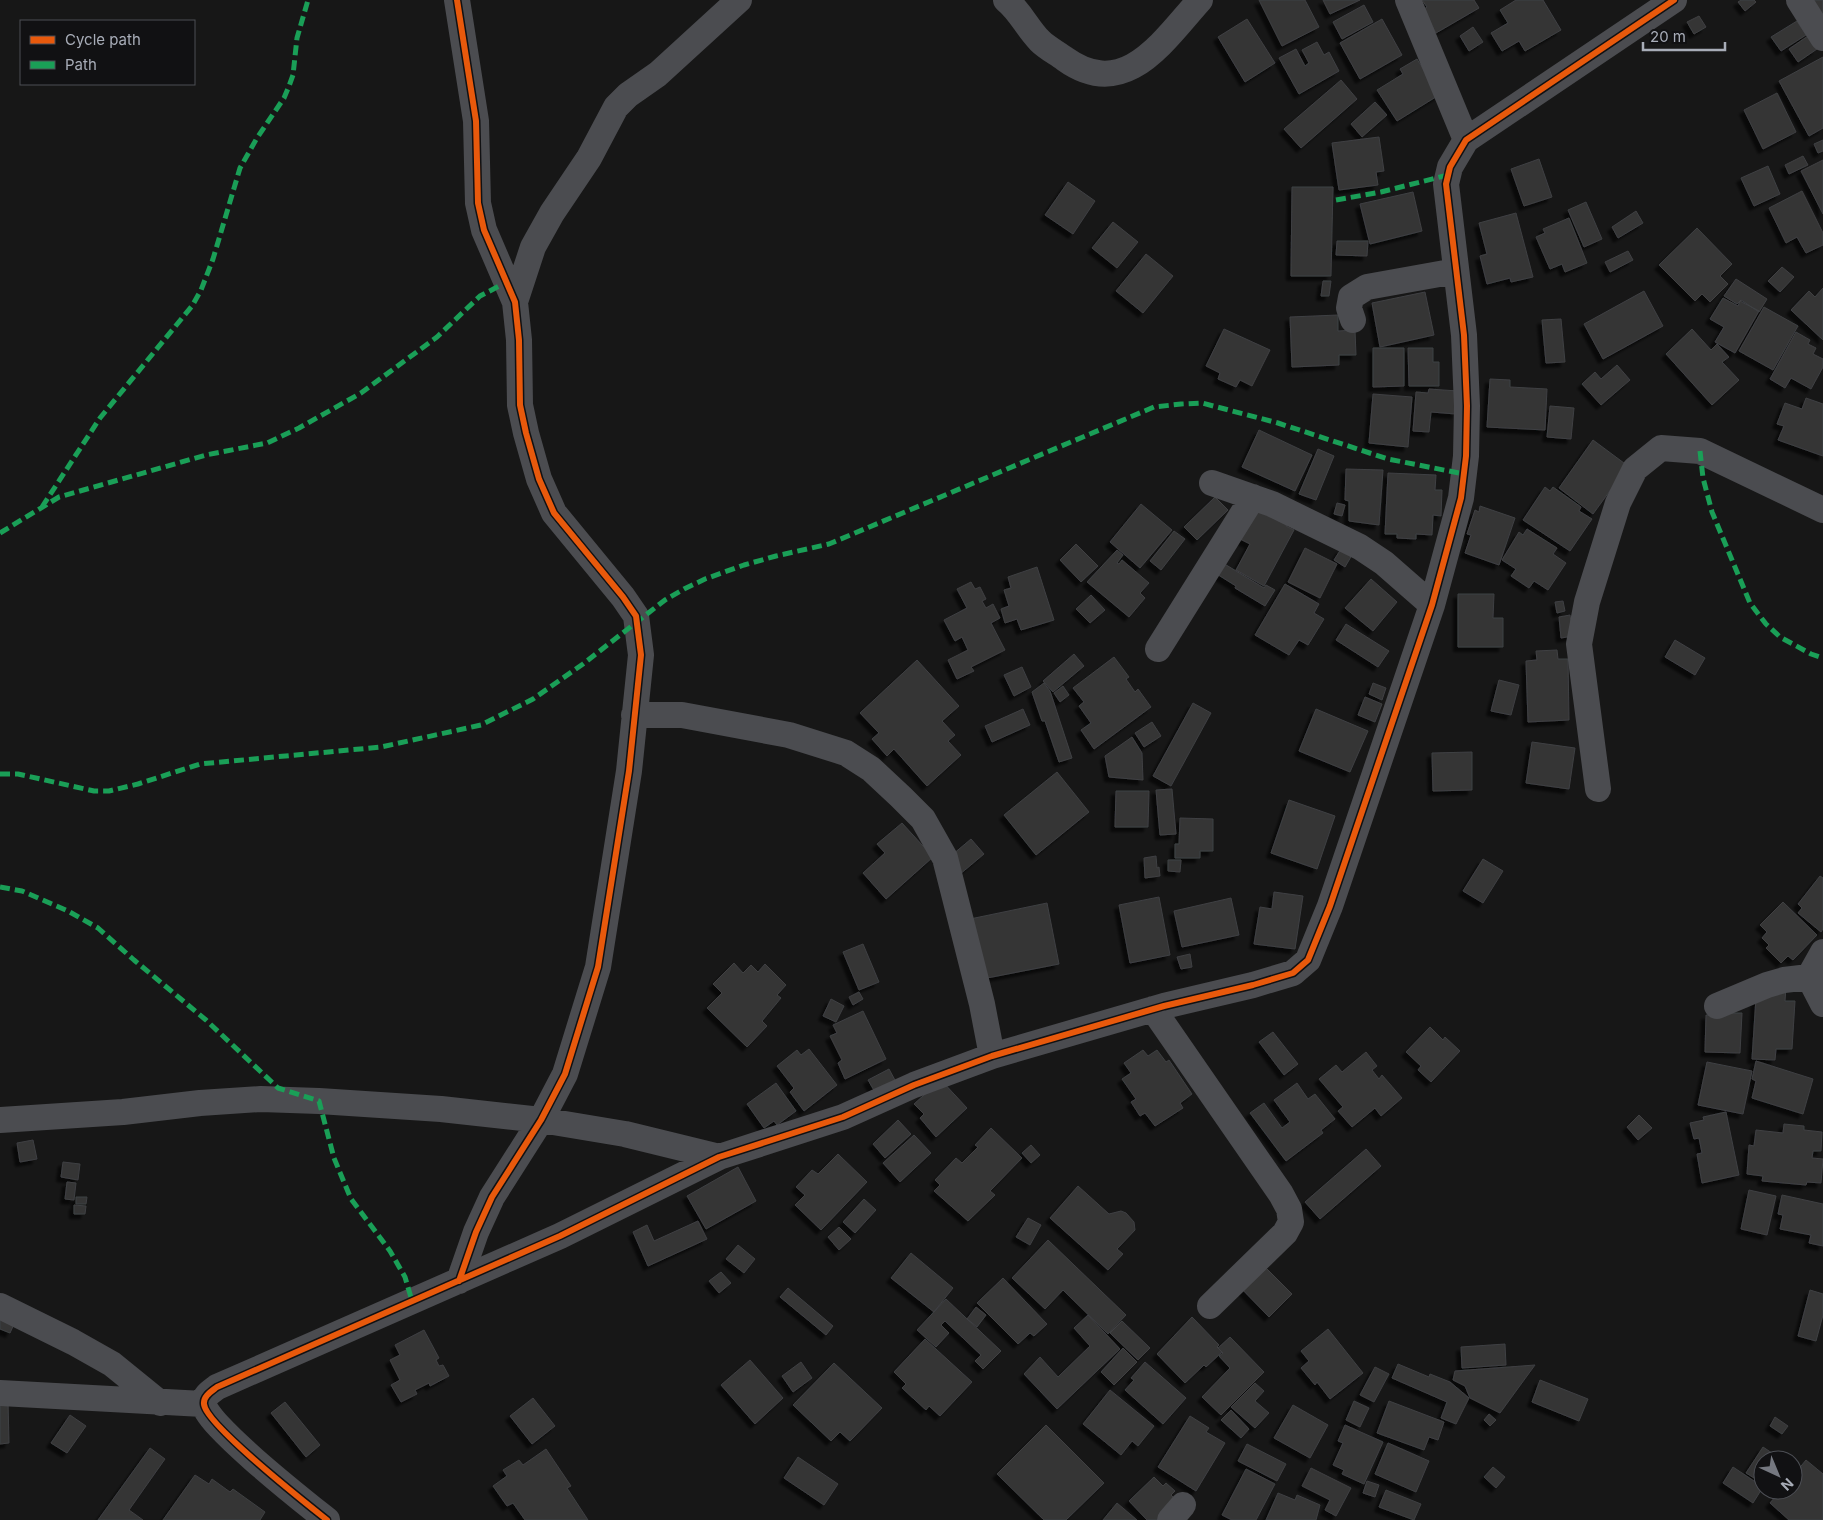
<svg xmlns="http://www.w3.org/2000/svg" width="1823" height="1520" viewBox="0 0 1823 1520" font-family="Inter,sans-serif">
<defs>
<filter id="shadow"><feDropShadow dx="-4.5" dy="4.5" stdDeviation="1" flood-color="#0009"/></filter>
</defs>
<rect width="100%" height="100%" fill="#171717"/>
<path fill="#353536" stroke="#3f4043" filter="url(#shadow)" d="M1259,0H1305L1319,27L1282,46Z
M1323,0H1360L1330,14Z
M1422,0H1474L1479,8L1436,33L1423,10L1427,7Z
M1516,0H1543L1561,30L1525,51L1519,41L1502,51L1491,33L1508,23L1500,10Z
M1741,0H1754L1756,2L1745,11L1738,2Z
M1813,0H1823V22Z
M1364,5L1373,22L1342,39L1333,22Z
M1699,16L1706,27L1694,34L1687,22Z
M1247,19L1275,63L1245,82L1218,37Z
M1382,19L1402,55L1360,79L1340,43Z
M1797,21L1806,35L1781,51L1771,37Z
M1473,27L1483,42L1469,51L1460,36Z
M1808,36L1817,49L1798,62L1789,49Z
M1317,42L1324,55L1329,52L1339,71L1299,94L1279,58L1296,49L1305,66L1309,63L1302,50Z
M1823,57V128L1809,136L1779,81Z
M1417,59L1439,95L1397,121L1377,90L1403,74L1400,69Z
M1341,80L1357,99L1301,148L1284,129Z
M1777,93L1796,132L1763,149L1744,110Z
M1375,102L1387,115L1362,137L1351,124Z
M1379,137L1384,171L1376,172L1378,185L1339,190L1332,143Z
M1823,140V151L1818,153L1814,144Z
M1803,156L1808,165L1789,174L1785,165Z
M1539,159L1552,197L1524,206L1511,169Z
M1823,160V214L1801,171Z
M1768,166L1780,194L1754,206L1741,178Z
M1068,182L1095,201L1073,234L1045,215Z
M1292,187H1333L1331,276H1291Z
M1802,191L1823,233V245L1806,253L1797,237L1786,243L1769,208Z
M1413,192L1422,231L1370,244L1360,204Z
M1586,202L1602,239L1584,247L1568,210Z
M1636,211L1643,223L1618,238L1612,227Z
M1516,213L1533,277L1511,282L1510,278L1487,284L1480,256L1487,254L1479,223Z
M1569,218L1587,263L1565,272L1562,264L1550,269L1536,237L1545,233L1543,229Z
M1113,222L1138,242L1117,268L1092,248Z
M1697,228L1732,264L1720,276L1728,284L1710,302L1702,294L1695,301L1659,265Z
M1337,241H1368L1367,256L1336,255Z
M1628,251L1633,260L1610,272L1605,262Z
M1146,254L1173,276L1143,313L1116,291Z
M1782,267L1794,277L1780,292L1768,281Z
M1736,279L1767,299L1759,312L1741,300L1737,304L1724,296Z
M1323,281H1331L1329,296H1321Z
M1823,288V340L1791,310L1809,291L1815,297Z
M1644,291L1663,326L1603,359L1584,324Z
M1425,292L1434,335L1380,347L1372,303Z
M1723,298L1738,306L1740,301L1759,311L1735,353L1715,342L1724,327L1710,319Z
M1764,307L1798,326L1773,370L1739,351Z
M1338,315V331L1355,330L1356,355H1339V365L1292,367L1290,317Z
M1561,319L1565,362L1546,363L1542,320Z
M1224,329L1270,350L1252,386L1240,380L1236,387L1218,379L1220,373L1206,366Z
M1692,329L1711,350L1717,344L1729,357L1722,362L1739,380L1712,405L1666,354Z
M1796,332L1810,340L1808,344L1816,348L1813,354L1823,359V367L1811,389L1791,378L1785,388L1770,379Z
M1373,348H1404V386L1373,387Z
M1408,348H1433V362H1439V386H1409Z
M1617,365L1630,380L1601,405L1582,384L1595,372L1601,379Z
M1490,379L1510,380V387L1547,389L1545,430L1487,427Z
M1429,389L1458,391L1456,414L1431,412L1429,432L1413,431L1416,392L1428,393Z
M1373,394L1412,397L1408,447L1369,443Z
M1806,398L1823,404V456L1778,440L1784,426L1777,424L1785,403L1802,409Z
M1550,406L1574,408L1571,439L1547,437Z
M1259,430L1312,455L1295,491L1242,467Z
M1593,440L1628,466L1593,514L1559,488Z
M1318,449L1334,456L1316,500L1299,494Z
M1346,469L1383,470L1379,525L1349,521V501L1345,500Z
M1388,473L1436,475L1435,490H1442L1441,516L1433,515L1432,535L1416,534V539L1397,538V534H1385Z
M1545,487L1550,491L1553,487L1581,507L1579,511L1592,519L1570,551L1523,520Z
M1215,497L1228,510L1197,540L1184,527Z
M1337,503L1345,505L1342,516L1334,514Z
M1141,504L1172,530L1140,568L1110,542Z
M1480,506L1515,518L1499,565L1465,553L1471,535L1467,534L1475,510L1479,512Z
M1258,511L1288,522L1286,526L1294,530L1264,586L1236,570L1250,544L1238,538Z
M1527,529L1557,548L1553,554L1566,563L1548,590L1534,581L1529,588L1511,576L1516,569L1502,560L1519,532L1523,535Z
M1174,531L1185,539L1161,570L1150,561Z
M1076,544L1098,566L1081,582L1060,560Z
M1305,548L1337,564L1320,598L1288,582Z
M1341,549L1352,555L1345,567L1334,560Z
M1117,550L1123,555L1117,563L1119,564L1122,560L1149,583L1140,593L1145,598L1129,617L1087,582Z
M1218,560L1264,588L1266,585L1275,590L1265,606L1235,588L1236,586L1212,571Z
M1037,567L1054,620L1021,630L1017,619L1005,623L1001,609L1009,606L1004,590L1011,588L1008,577Z
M1371,579L1397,602L1373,631L1345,608Z
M971,582L975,589L980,587L986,599L982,601L986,608L993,604L1000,618L991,623L1005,650L971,667L974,671L957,679L948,660L968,650L962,637L955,641L944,620L967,608L957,589Z
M1285,584L1319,604L1314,613L1324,619L1308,645L1299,640L1289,655L1255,635Z
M1458,594H1494L1493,618H1503V647H1458Z
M1091,595L1105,610L1090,623L1076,609Z
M1563,601L1565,611L1557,613L1555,602Z
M1570,615L1573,636L1561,638L1559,617Z
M1346,624L1389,651L1378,667L1336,640Z
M1675,640L1705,658L1695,675L1665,657Z
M1557,650L1558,659H1568L1569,720L1528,722L1526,661L1537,660L1536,651Z
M1074,654L1084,666L1053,692L1043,681Z
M1114,657L1129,677L1126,679L1135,692L1138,689L1151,707L1094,749L1081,730L1091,723L1079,706L1084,702L1073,688Z
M917,660L959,706L942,721L955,735L948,741L961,755L927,786L894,749L887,756L872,739L879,733L860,713Z
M1022,667L1031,687L1014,696L1004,675Z
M1499,680L1519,685L1511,715L1491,711Z
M1044,683L1050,691L1072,758L1059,762L1045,721H1042L1032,692Z
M1373,683L1386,688L1382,700L1369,694Z
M1063,686L1069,695L1060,702L1054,693Z
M1365,697L1382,704L1375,722L1358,715Z
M1193,703L1211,713L1171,786L1153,776Z
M1023,709L1030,725L992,742L985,726Z
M1316,709L1368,731L1350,772L1299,751Z
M1152,722L1161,736L1144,747L1135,733Z
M1132,737L1142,753L1143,780L1109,777L1105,756Z
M1532,742L1575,748L1569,789L1526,783Z
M1472,752V790L1433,791L1432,753Z
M1057,772L1089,812L1036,855L1004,815Z
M1172,789L1176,834L1160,835L1156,790Z
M1116,791H1149L1148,827H1115Z
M1289,800L1335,816L1317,869L1271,853Z
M1180,818L1213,819V851H1200V858H1175V844H1179Z
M902,823L933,857L886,899L863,873L885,853L877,844Z
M971,839L984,854L959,875L946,860Z
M1156,856L1157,868L1159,867L1160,876L1145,878L1144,858Z
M1483,859L1503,871L1483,903L1463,891Z
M1168,860H1181L1180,872L1168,871Z
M1820,876L1823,878V929L1821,932L1798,913L1802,908L1798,904Z
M1274,892L1303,896L1295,949L1254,944L1260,907L1272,909Z
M1159,897L1170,955L1130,963L1119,905Z
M1231,898L1239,935L1182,947L1174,911Z
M1783,902L1817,935L1793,960L1788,956L1781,963L1766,948L1769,945L1762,938L1767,932L1760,925Z
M1047,903L1059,964L982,979L970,919Z
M863,944L879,982L859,990L843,952Z
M1190,954L1192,967L1181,969L1177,957Z
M734,963L743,973L751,965L758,972L765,964L786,985L777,995L781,998L762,1021L767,1026L747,1047L707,1008L722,993L713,984Z
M1786,987L1785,1001H1795L1792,1049H1776L1775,1060L1752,1059L1756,998Z
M859,992L863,999L853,1005L849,997Z
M831,999L844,1006L836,1022L823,1016Z
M863,1011L886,1059L845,1079L838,1063L842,1060L830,1036L837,1033L833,1025Z
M1725,1013H1742L1740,1053L1705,1052L1706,1015L1725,1016Z
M1430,1027L1443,1040L1445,1037L1460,1051L1431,1082L1418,1070L1421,1066L1406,1052Z
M1273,1032L1298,1064L1284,1075L1259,1042Z
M809,1049L837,1085L804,1111L790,1092L794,1088L777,1066L797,1050L801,1055Z
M1143,1050L1148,1056L1157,1050L1166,1062L1169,1060L1192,1094L1180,1103L1183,1108L1155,1126L1145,1113L1140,1116L1131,1102L1136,1099L1122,1079L1131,1073L1124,1063Z
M1366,1052L1377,1066L1372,1070L1379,1079L1382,1075L1402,1098L1381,1116L1375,1108L1352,1127L1338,1111L1343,1107L1319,1079L1336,1065L1342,1072Z
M1756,1061L1813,1079L1803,1114L1752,1098L1756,1081L1752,1079Z
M1707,1062L1752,1071L1743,1114L1698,1105Z
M889,1069L896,1082L875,1092L868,1080Z
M941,1080L967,1108L936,1137L920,1118L924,1114L914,1104Z
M776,1083L796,1111L777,1125L774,1121L764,1128L747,1104Z
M1297,1083L1308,1099L1315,1094L1335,1119L1321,1130L1323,1133L1286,1161L1250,1113L1264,1103L1282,1128L1290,1122L1274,1100Z
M1726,1112L1739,1175L1702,1183L1697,1154L1702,1153L1699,1138L1694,1139L1690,1123L1704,1120L1703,1117Z
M1639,1115L1652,1128L1638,1140L1627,1127Z
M898,1120L911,1134L885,1158L873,1144Z
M1784,1124L1804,1126V1130L1822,1132L1821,1151H1813L1812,1158L1823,1159L1821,1183L1807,1182L1806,1185L1762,1181L1763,1176L1747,1174L1749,1145L1754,1146L1756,1130L1783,1133Z
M991,1128L1022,1158L990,1191L995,1195L968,1221L934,1191L940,1185L935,1180L956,1158L962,1163L978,1147L975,1145Z
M914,1135L931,1153L900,1182L883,1163Z
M33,1140L37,1159L20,1162L17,1143Z
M1031,1145L1040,1155L1031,1163L1022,1153Z
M1366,1149L1381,1166L1320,1219L1305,1202Z
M838,1154L867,1182L821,1230L795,1205L805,1195L796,1187L812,1170L818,1174Z
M63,1162L80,1164L78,1180L61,1177Z
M738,1167L756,1201L706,1229L687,1196Z
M67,1182L76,1183L74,1200L65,1199Z
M1078,1186L1109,1214L1121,1211L1126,1213L1134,1222L1135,1230L1117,1249L1123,1254L1108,1270L1050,1218Z
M1749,1190L1776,1196L1767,1235L1741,1229Z
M1782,1195L1823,1204V1246L1809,1243L1811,1235L1780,1229L1783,1215L1778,1214Z
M76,1197H87L86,1204H76Z
M864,1199L876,1210L855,1233L843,1222Z
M74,1205L86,1206L85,1214H74Z
M1028,1218L1041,1225L1030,1245L1016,1237Z
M698,1221L707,1239L648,1266L633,1232L647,1225L654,1241Z
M839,1227L851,1239L839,1250L828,1237Z
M1048,1240L1126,1315L1108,1334L1063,1290L1045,1309L1012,1278Z
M738,1245L755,1259L744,1273L726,1259Z
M911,1253L953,1288L934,1312L891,1278Z
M1260,1262L1292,1294L1269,1317L1237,1284Z
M721,1272L731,1283L719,1293L709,1281Z
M1003,1278L1047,1324L1034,1336L1030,1333L1018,1344L977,1303Z
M788,1288L833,1326L826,1335L780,1297Z
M1810,1290L1823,1294V1315L1816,1341L1798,1336Z
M946,1299L1001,1351L983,1369L975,1361L981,1355L945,1321L941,1325L949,1333L936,1347L917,1330Z
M976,1307L986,1315L977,1327L967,1319Z
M0,1315L15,1322L10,1333L0,1329Z
M1088,1315L1120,1349L1057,1409L1024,1374L1040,1357L1058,1377L1090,1346L1074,1328Z
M1192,1317L1219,1345L1217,1347L1222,1352L1206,1367L1204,1365L1185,1383L1157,1354Z
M1122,1321L1150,1348L1138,1360L1110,1333Z
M1328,1329L1363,1373L1330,1399L1317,1382L1315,1385L1301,1368L1309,1361L1301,1351Z
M424,1330L439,1358L436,1360L439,1366L443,1365L449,1376L430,1386L429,1383L415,1390L417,1394L401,1402L391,1385L400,1380L390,1360L400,1355L395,1345Z
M1230,1337L1264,1372L1221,1415L1202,1397L1230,1368L1219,1356L1223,1353L1218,1348Z
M925,1339L972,1382L940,1416L929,1406L926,1410L902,1388L906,1384L894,1372Z
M1505,1344L1506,1365L1462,1368L1461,1347Z
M1123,1348L1137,1362L1114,1385L1101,1372Z
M750,1360L783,1398L755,1424L721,1385Z
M801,1362L812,1378L793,1392L782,1376Z
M1145,1362L1186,1398L1163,1424L1125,1390L1134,1380L1131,1378Z
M834,1363L882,1408L850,1441L840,1432L831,1441L793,1405Z
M1398,1364L1429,1377L1430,1374L1450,1382L1469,1398L1456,1424L1441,1418L1447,1402L1392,1378Z
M1535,1365L1500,1413L1470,1398L1465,1386L1453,1380L1455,1371Z
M1375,1367L1389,1374L1374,1402L1360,1395Z
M1540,1380L1588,1399L1579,1421L1532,1402Z
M1255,1383L1264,1391L1255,1401L1269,1413L1255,1428L1231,1407Z
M1110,1390L1154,1426L1138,1446L1132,1441L1121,1455L1083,1424Z
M533,1398L555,1426L532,1444L510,1416Z
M0,1401H8L9,1443L0,1444Z
M1354,1401L1369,1408L1360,1427L1346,1420Z
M1389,1401L1444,1422L1438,1440L1429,1437L1424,1450L1377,1433Z
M285,1402L320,1445L306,1457L271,1413Z
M1293,1405L1328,1425L1310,1458L1274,1438Z
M1231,1410L1249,1429L1241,1438L1221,1420Z
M1489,1414L1496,1420L1490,1426L1484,1420Z
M70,1415L86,1426L67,1453L51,1443Z
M1190,1416L1209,1428L1206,1432L1225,1443L1196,1491L1158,1467Z
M1775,1417L1788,1426L1782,1434L1770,1426Z
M1046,1425L1104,1483L1066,1520H1044L997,1474Z
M1345,1425L1383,1442L1364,1484L1342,1474L1344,1470L1333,1465L1343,1443L1338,1441Z
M1388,1443L1429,1461L1416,1492L1375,1474Z
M1247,1444L1286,1464L1277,1481L1238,1461Z
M1763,1447L1775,1455L1772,1460H1763V1474L1759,1481L1746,1473Z
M150,1448L165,1459L129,1510L143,1520H98Z
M546,1449L571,1486L567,1488L588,1520H525L513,1503L507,1506L493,1486L507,1476L503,1470L519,1460L523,1465Z
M798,1457L838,1484L824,1505L784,1478Z
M1806,1460L1823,1474V1520H1789L1770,1503L1781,1490H1793V1476Z
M1493,1467L1505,1477L1496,1488L1484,1477Z
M1733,1467L1763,1487L1753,1503L1723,1483Z
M1311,1468L1351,1488L1336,1516L1325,1510L1330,1500L1302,1486Z
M1246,1469L1275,1484L1256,1520H1232L1222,1515Z
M195,1475L209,1484L212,1479L230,1492L233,1489L265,1512L260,1520H163Z
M1154,1477L1163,1486L1166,1483L1175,1491L1171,1495L1179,1503L1161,1520H1147L1129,1501Z
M1367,1481L1379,1485L1375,1497L1363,1493Z
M1386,1490L1421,1504L1414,1520L1379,1507Z
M1278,1493L1295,1500L1297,1495L1320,1505L1316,1520H1266Z
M1117,1503L1137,1520H1103Z"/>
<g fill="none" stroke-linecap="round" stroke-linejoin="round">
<path stroke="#4b4c50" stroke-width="26" d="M457,0L476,121L478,203L484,230L515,302L519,340L520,405L526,433L539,479L554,513L623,597L636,616L641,655L629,771L598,967L565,1074L541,1120L492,1197L476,1232L459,1281
M1006,0C1020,11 1027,28 1040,41C1047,48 1057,53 1065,59C1125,102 1163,41 1200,0
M1408,0L1466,140
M1799,0L1823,38
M515,302L533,247L552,213L589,158L616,107L628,95L658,74L739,0
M1353,320L1349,308L1351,297L1367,287L1456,271
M1212,483L1272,504L1360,547L1384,563L1432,605
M1158,649L1253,497
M634,715H682L789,735L846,753L871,769L901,797L923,819L945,858L982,1004L992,1056
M1598,789L1579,644L1587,602L1618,503L1635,469L1661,448L1700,451L1823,510
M1823,952L1809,977L1823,1004
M1717,1006L1767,985L1784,980L1809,977
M1153,1009L1281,1194L1289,1209L1291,1222L1285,1233L1210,1306
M0,1120L123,1112L200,1103L261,1099L319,1101L441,1109L541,1120L625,1134L719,1157
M0,1306L73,1342L112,1364L160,1403
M0,1393L203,1404
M327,1520C307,1504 205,1424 204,1404C203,1396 212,1391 217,1387L560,1236L719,1157L843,1117L914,1085L992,1056L1164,1006L1253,985L1293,973L1308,960L1330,906L1432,605L1461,498L1466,456L1467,406L1464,335L1446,184L1450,167L1466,140L1674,0
M1170,1520L1183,1505"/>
<path stroke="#1a9f57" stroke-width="5" stroke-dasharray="10 5" stroke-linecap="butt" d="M1336,200L1381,192L1448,175
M1700,451L1703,478L1712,512L1750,603L1766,624L1780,637L1811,654L1823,658
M42,507L100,418L192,306L201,290L213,259L240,168L257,138L284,98L289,86L293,75L297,38L308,0
M0,533L59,497L206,455L267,443L299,428L361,393L437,337L480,296L507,282
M0,774H18L94,791H109L138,784L200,764L381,747L481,725L533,699L583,664L665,600L684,589L705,579L744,565L776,556L829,544L1154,407L1181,404L1202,403L1278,423L1388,459L1464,474
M0,887L22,891L68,911L98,928L134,960L206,1020L278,1088L319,1101L334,1158L351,1199L390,1251L405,1277L412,1301"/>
<defs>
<path id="cycleway" d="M457,0L476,121L478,203L484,230L515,302L519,340L520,405L526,433L539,479L554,513L623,597L636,616L641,655L629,771L598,967L565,1074L541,1120L492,1197L476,1232L459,1281
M327,1520C307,1504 205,1424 204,1404C203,1396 212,1391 217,1387L560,1236L719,1157L843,1117L914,1085L992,1056L1164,1006L1253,985L1293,973L1308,960L1330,906L1432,605L1461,498L1466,456L1467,406L1464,335L1446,184L1450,167L1466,140L1674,0"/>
</defs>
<use href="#cycleway" stroke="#111113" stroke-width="9"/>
<use href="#cycleway" stroke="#e8590c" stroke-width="6"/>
</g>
<rect x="20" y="20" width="175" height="65" fill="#111113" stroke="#4d4f55"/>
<rect x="30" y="36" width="25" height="8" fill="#e8590c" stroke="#4d4f55"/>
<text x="65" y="45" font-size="15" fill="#a8adb8">Cycle path</text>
<rect x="30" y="61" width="25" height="8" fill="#1a9f57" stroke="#4d4f55"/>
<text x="65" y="70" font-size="15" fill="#a8adb8">Path</text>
<g transform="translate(1778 1475) rotate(136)"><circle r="24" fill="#111113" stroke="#4d4f55"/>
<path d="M0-4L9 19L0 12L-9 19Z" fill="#757880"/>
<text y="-8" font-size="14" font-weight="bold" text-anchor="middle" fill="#a8adb8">N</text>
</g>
<path d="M1643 42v8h82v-8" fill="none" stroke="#a8adb8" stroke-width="2.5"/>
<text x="1650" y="42" font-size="15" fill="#a8adb8" stroke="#111113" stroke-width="4" paint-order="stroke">20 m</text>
</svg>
